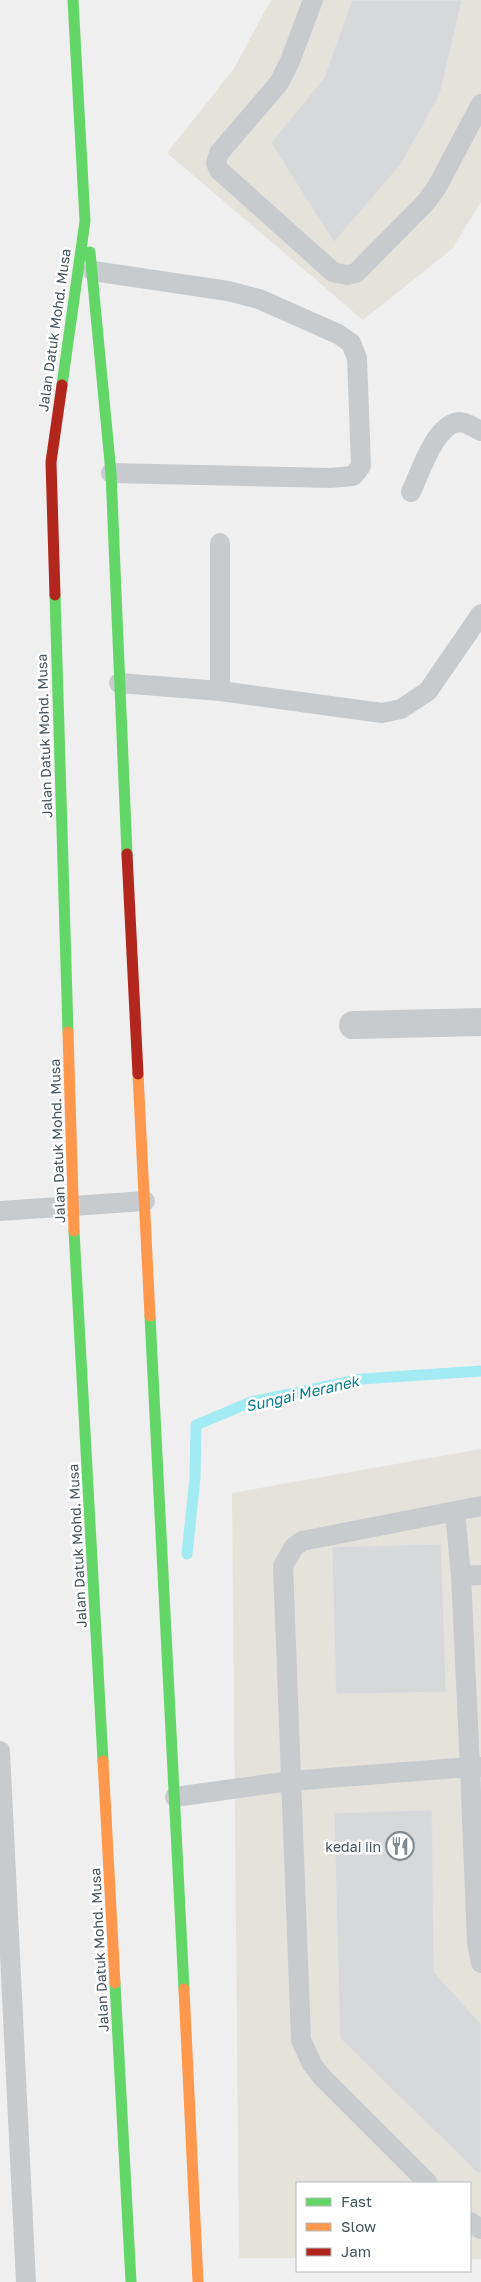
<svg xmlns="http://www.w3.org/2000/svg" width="481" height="2282" viewBox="0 0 481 2282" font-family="'Golos Text',sans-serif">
<rect width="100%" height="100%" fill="#f0efef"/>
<path fill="#e5e2dc" d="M271,0H481V202L452,249L363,320L167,153L233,70Z
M481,1449V2259H470V2183H297V2258H239L232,1493Z"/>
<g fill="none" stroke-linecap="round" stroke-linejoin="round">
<path stroke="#a2ebf2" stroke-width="11" d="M187,1554L195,1478L196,1425L251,1402L362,1379L481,1371"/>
</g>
<path fill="#d6d8d9" stroke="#e1e1e2" d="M352,0H462L440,94L401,164L334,242L271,143L324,78Z
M441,1544L446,1692L336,1694L332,1547Z
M432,1810L434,1972L481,2024V2172L478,2173L340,2038L334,1813Z"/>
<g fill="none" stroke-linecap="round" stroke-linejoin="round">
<path stroke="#c7cbce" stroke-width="20" d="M313,0L290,61L279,83L219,153L216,163L219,170L333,272L347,275L356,273L426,202L437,187L481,104
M93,271L228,291L259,299L338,334L351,343L357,358L361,466L353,476L330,478L111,473
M411,492C420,473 435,424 459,422C467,422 474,428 481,431
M119,683L220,691L382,713L401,709L428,691L481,614
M220,691V543
M0,1211L145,1201
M455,1512L461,1576L470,1767H481
M461,1576L481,1575
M0,1751L26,2282
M175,1797L290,1781L470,1767L477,1943L481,1963
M428,2183L322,2077L312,2064L301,2040L283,1566L294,1547L302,1541L481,1506
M470,2222L481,2229"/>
<path stroke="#c7cbce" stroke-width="28" d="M353,1025L481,1022"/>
<path stroke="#63d668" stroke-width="11" d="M90,252L111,473L127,854
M62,385L85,221L73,0
M55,595L68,1032
M74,1231L103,1761
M150,1316L184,1989
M115,1983L131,2282"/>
<path stroke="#ff974d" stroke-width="11" d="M68,1032L74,1231
M138,1074L150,1316
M103,1761L115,1983
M184,1989L198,2282"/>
<path stroke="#b3261e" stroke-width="11" d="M55,595L51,462L62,385
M127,854L138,1074"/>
</g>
<defs>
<symbol id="restaurant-ring" viewBox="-11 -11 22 22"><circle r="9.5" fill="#fff" stroke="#808a90" stroke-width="1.5"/><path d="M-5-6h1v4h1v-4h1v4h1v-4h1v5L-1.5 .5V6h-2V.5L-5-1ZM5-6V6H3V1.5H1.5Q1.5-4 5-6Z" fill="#808a90"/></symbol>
</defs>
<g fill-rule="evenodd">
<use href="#restaurant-ring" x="384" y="1830" width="32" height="32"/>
</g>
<g text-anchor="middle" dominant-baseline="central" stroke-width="5" stroke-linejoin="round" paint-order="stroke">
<g font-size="14" fill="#44545d" stroke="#fff">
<text transform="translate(54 330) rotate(-82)">Jalan Datuk Mohd. Musa</text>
<text transform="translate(44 736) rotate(-92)">Jalan Datuk Mohd. Musa</text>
<text transform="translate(57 1141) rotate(-92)">Jalan Datuk Mohd. Musa</text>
<text transform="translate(77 1546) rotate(-93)">Jalan Datuk Mohd. Musa</text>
<text transform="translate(99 1950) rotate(-93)">Jalan Datuk Mohd. Musa</text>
</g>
<g font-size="14" fill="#44545d" stroke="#fff" text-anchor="end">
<text x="381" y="1846">kedai iin</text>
</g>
<g font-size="15" font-style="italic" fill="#047e8b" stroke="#fff">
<text transform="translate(302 1393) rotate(-13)">Sungai Meranek</text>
</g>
</g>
<rect x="296" y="2182" width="175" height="90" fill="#ffffff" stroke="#b4bbbe"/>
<rect x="306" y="2198" width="25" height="8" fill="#63d668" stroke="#b4bbbe"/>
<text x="341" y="2207" font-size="15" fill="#44545d">Fast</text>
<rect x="306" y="2223" width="25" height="8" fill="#ff974d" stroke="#b4bbbe"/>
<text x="341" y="2232" font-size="15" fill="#44545d">Slow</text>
<rect x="306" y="2248" width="25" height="8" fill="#b3261e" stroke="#b4bbbe"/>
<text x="341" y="2257" font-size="15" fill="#44545d">Jam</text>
</svg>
